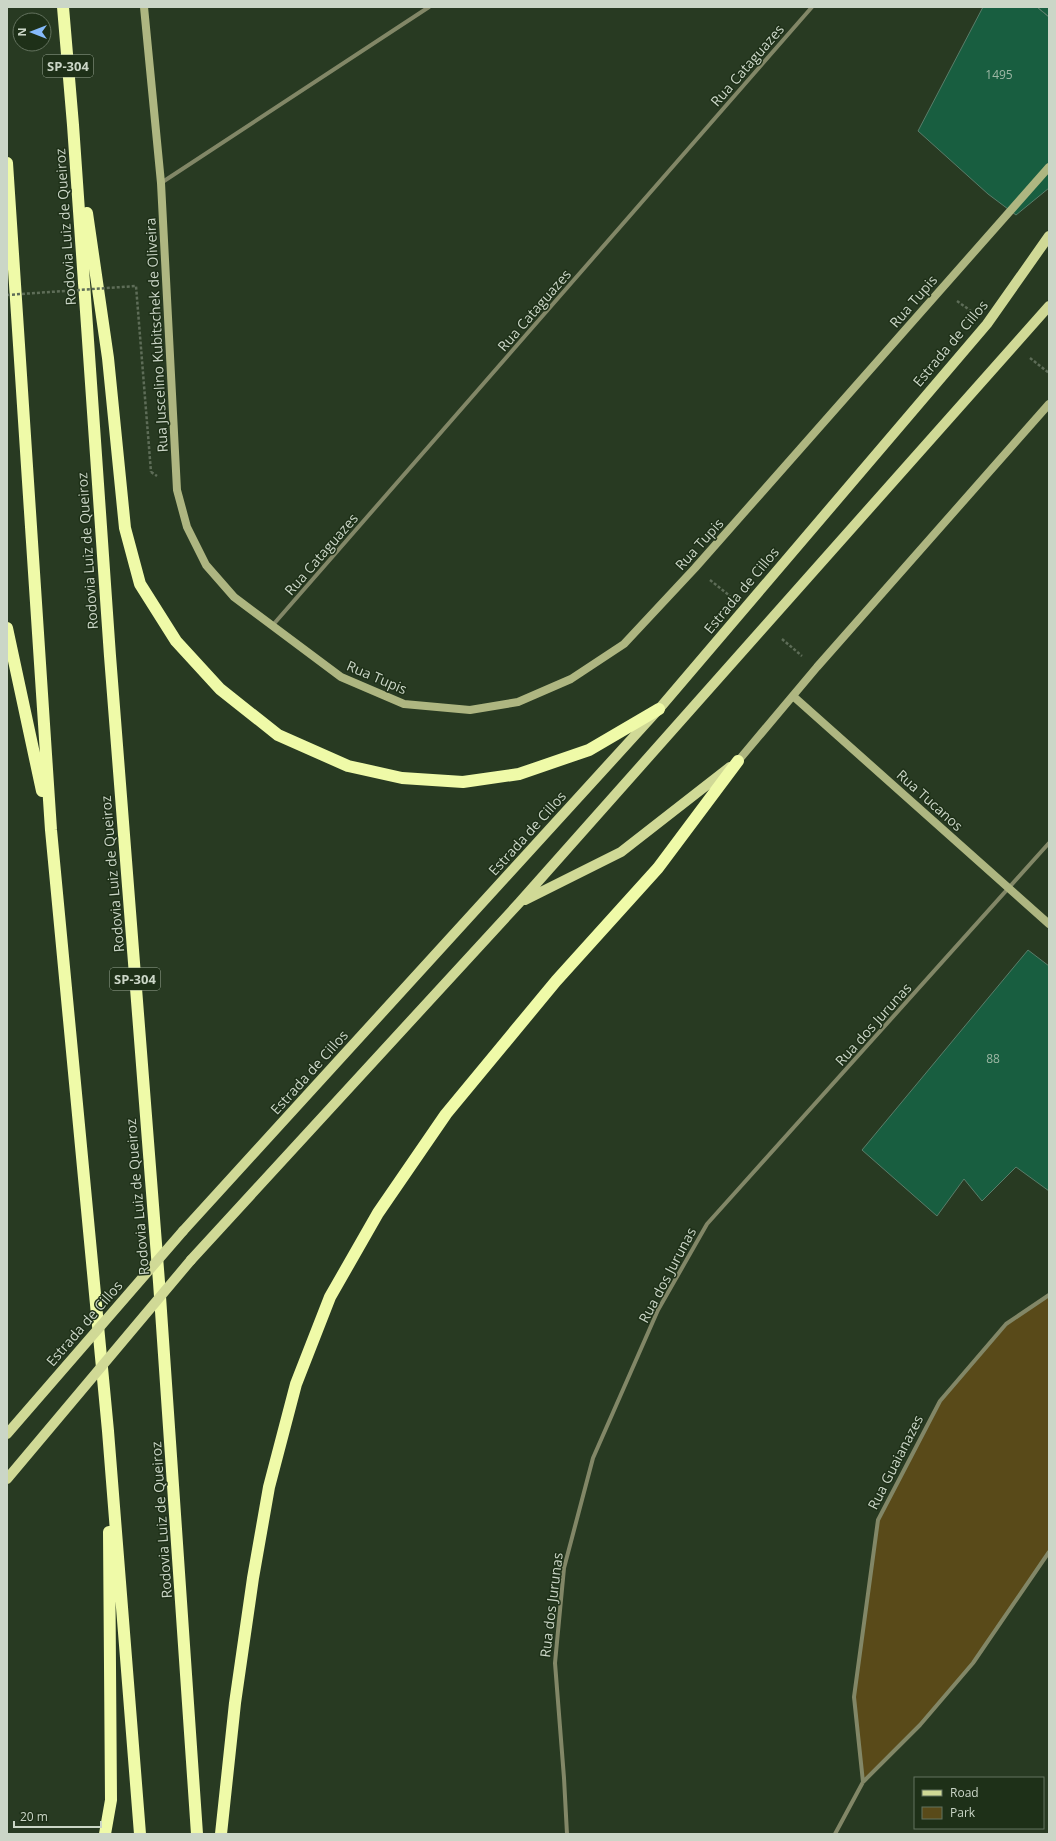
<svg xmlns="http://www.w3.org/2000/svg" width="1056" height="1841" viewBox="0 0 1056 1841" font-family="'Open Sans',sans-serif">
<rect width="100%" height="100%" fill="#283a22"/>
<path fill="#594a19" d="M1049,1295V1552L973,1663L920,1725L863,1782L854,1697L878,1520L940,1401L1006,1324Z"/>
<path fill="#185e40" stroke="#5a7d6a" d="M983,7H1037L1049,17V188L1016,215L988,194L918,131Z
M1037,7H1049V17Z
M1028,950L1049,966V1191L1016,1167L982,1201L964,1179L937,1216L862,1150Z"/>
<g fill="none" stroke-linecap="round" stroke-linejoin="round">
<path stroke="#5e6d58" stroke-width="2.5" stroke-dasharray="3 2" stroke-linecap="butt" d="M957,301L971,311
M1030,358L1049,373
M151,472L157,476
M710,580L730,596
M782,639L802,656"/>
<path stroke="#828767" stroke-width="4" d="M161,183L429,7
M272,626L812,7
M863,1782L854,1697L878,1520L940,1401L1006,1324L1049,1295
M567,1834L564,1778L555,1663L564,1568L593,1458L658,1310L707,1224L1049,843
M835,1834L863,1782L920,1725L973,1663L1049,1552"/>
<path stroke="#aeb681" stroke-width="8" d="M144,7L161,183L177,490L187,527L206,565L234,597L341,677L404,704L470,710L518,702L571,679L624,644L695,568L1049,167
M793,696L1049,924
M738,761L817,667L1049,404"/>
<path stroke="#d0d996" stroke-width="10" d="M525,900L621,852L730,767
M183,1231L659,709L987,324L1049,236
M191,1260L519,903L1049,306"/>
<path stroke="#effaa8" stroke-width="12" d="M63,7L73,125L110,656L159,1282L197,1834
M7,163L51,830L108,1431L140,1834
M87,213L108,358L125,528L140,584L176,641L220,689L278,735L348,766L402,778L463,782L519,774L589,750L659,709
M7,628L42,791
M105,1834L111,1800L109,1532
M221,1834L235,1703L253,1578L269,1487L296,1384L330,1297L378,1213L446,1114L556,981L658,868L738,761"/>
<path stroke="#5e6d58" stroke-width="2.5" stroke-dasharray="3 2" stroke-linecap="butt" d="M7,295L136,286L151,472"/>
<path stroke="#d0d996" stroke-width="10" d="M7,1434L183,1231
M7,1479L191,1260"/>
</g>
<g text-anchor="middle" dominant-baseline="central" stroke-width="3" stroke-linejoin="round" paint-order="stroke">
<g font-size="12" fill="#9eb8a5">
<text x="999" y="74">1495</text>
<text x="993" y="1058">88</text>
</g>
<g fill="#1e3018" stroke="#97a492" stroke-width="1">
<rect x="43" y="55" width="50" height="22" rx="3"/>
<rect x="110" y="968" width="50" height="22" rx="3"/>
</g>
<g font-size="13" font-weight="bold" fill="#cbd6c7">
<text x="68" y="66">SP-304</text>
<text x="135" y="979">SP-304</text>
</g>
<g font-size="14" fill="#cbd6c7" stroke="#1e3018">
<text transform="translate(747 65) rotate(-49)">Rua Cataguazes</text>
<text transform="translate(65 227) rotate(-94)">Rodovia Luiz de Queiroz</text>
<text transform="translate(913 301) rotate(-49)">Rua Tupis</text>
<text transform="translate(534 310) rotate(-49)">Rua Cataguazes</text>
<text transform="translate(156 335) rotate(-93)">Rua Juscelino Kubitschek de Oliveira</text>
<text transform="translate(950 343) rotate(-50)">Estrada de Cillos</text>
<text transform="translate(699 544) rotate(-48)">Rua Tupis</text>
<text transform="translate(87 551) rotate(-94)">Rodovia Luiz de Queiroz</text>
<text transform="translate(321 554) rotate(-49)">Rua Cataguazes</text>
<text transform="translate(741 590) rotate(-50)">Estrada de Cillos</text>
<text transform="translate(377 677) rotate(23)">Rua Tupis</text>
<text transform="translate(930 800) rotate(42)">Rua Tucanos</text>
<text transform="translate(527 833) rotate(-48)">Estrada de Cillos</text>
<text transform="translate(112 874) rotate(-95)">Rodovia Luiz de Queiroz</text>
<text transform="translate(873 1024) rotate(-48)">Rua dos Jurunas</text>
<text transform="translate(309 1072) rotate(-48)">Estrada de Cillos</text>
<text transform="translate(137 1197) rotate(-95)">Rodovia Luiz de Queiroz</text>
<text transform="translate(667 1275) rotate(-62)">Rua dos Jurunas</text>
<text transform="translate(84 1323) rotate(-49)">Estrada de Cillos</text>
<text transform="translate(895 1462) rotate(-63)">Rua Guaianazes</text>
<text transform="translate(161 1520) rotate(-94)">Rodovia Luiz de Queiroz</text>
<text transform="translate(551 1605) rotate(-83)">Rua dos Jurunas</text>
</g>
</g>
<rect width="1056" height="1841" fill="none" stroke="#cbd6c7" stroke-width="16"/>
<rect x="914" y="1777" width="130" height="52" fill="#1e3018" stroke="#63725e"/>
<rect x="922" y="1790" width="20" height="6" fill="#d0d996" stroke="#63725e"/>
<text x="950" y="1797" font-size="12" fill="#cbd6c7">Road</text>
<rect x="922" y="1807" width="20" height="12" fill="#594a19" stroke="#63725e"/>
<text x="950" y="1817" font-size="12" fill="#cbd6c7">Park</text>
<g transform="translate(32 32) rotate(270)"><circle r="19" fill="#1e3018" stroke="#63725e"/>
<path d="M0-3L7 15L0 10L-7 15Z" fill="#86bbfb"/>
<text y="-6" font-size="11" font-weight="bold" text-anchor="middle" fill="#cbd6c7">N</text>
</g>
<path d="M14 1821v6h87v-6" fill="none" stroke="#cbd6c7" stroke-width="2"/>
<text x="20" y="1821" font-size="12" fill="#cbd6c7" stroke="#1e3018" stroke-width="3" paint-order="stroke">20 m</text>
</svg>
